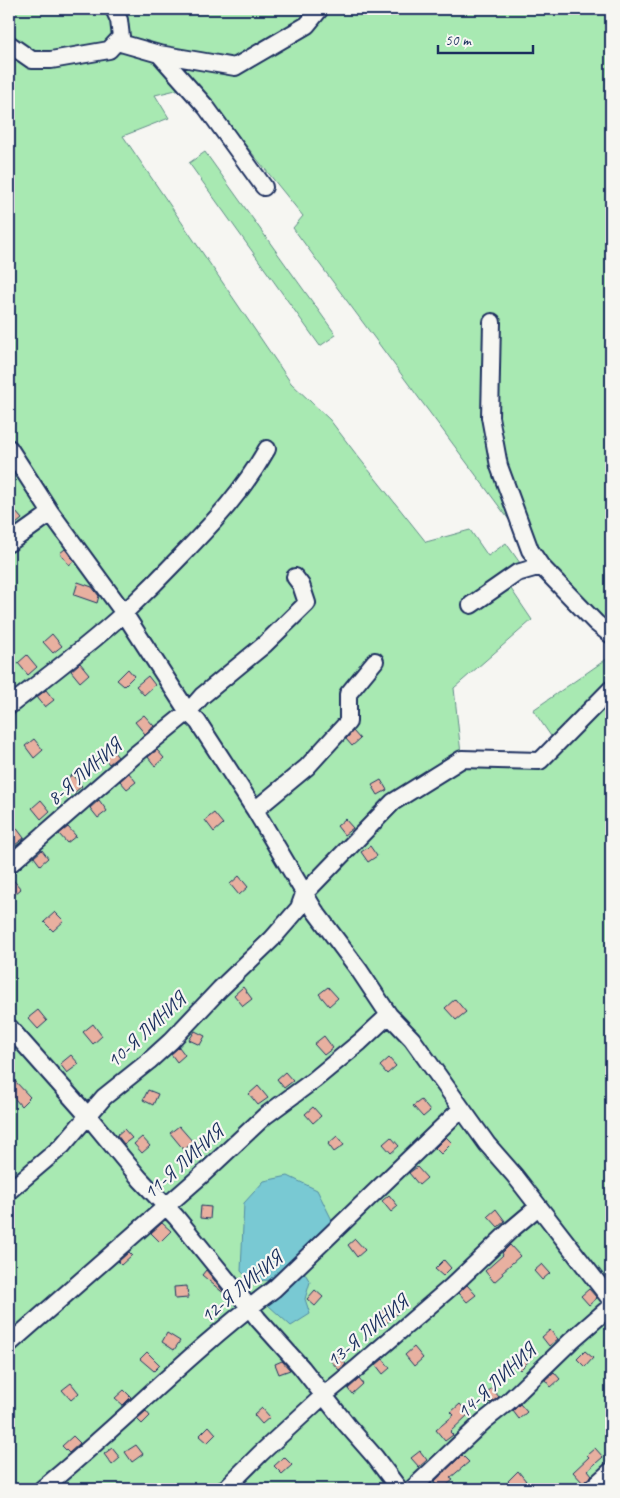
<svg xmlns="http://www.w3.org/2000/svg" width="620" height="1498" viewBox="0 0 620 1498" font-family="Caveat,sans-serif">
<rect width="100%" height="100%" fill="#f6f6f2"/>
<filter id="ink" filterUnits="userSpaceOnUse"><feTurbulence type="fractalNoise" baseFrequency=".02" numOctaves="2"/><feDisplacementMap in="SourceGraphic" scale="10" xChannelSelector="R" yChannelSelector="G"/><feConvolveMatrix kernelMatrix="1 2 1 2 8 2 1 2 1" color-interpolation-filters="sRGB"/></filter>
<g filter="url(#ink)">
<path fill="#a8e9b2" stroke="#628c88" d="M9,9H611V647L541,573L524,540L293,228L303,216L197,85L155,95L169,118L123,136L291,383L330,420L356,454L426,542L470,530L488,556L506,543L527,573L509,586L532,620L454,688L461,754L530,757L553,739L533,710L611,656V1489H9Z
M205,152L336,335L320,346L189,163Z"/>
<path fill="#79c9d3" stroke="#538ba4" d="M288,1176L317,1190L333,1222L273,1280L250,1281L241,1271L244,1203L264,1181Z
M304,1272L310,1282L305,1299L310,1314L291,1326L268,1305Z"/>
<path fill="#e8b0a0" stroke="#1b2f5e" d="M9,504L22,519L9,530Z
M65,549L74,561L69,565L60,553Z
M78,582L92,587L99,596L97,603L74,595Z
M52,634L62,646L53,653L43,642Z
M27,655L37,667L28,675L18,663Z
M80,663L89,674L80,682L71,671Z
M128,669L134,676L124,686L117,680Z
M148,676L155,685L144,695L136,686Z
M46,690L54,700L45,707L37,697Z
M144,715L154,726L145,734L135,722Z
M353,731L360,739L352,746L346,739Z
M34,739L43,750L34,758L25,746Z
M109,746L118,757L109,764L100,753Z
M157,750L164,758L155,766L148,757Z
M129,773L136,782L127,789L120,781Z
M72,775L82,786L73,794L63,782Z
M381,780L387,790L378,795L372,785Z
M41,800L50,811L41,819L32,808Z
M99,800L107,811L98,818L90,808Z
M214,813L223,824L214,832L205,820Z
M345,819L353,828L344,835L337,826Z
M15,826L24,838L15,845L9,838V831Z
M68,827L76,836L67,843L59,834Z
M370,846L377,856L368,862L361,852Z
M42,850L48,858L40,865L34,857Z
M9,875L21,889L9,899Z
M239,876L248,887L239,895L230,884Z
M55,912L64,921L53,931L44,922Z
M243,987L252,999L243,1006L234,995Z
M328,987L338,998L329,1006L319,994Z
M455,999L466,1012L456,1020L445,1008Z
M38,1010L47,1021L38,1029L28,1018Z
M93,1024L102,1036L93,1044L83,1032Z
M195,1031L205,1036L200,1045L189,1040Z
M324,1036L333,1048L324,1055L314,1044Z
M179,1047L185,1055L177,1062L171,1054Z
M71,1055L79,1064L67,1073L60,1064Z
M389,1058L396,1066L387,1074L380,1066Z
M285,1072L293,1081L284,1088L277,1079Z
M14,1080L30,1097L21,1106L9,1092V1085Z
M258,1086L268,1098L258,1105L249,1094Z
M148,1090L158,1094L153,1105L143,1100Z
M421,1100L430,1111L423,1117L413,1106Z
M313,1107L321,1116L313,1123L305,1114Z
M179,1126L193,1142L184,1150L170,1133Z
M124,1129L132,1138L124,1144L117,1135Z
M337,1136L344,1145L334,1152L328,1144Z
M142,1137L150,1146L142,1153L134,1144Z
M391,1137L399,1146L391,1153L383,1144Z
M446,1137L452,1143L441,1154L435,1148Z
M417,1167L427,1178L419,1185L409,1173Z
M389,1195L398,1206L391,1212L382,1201Z
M201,1206L211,1207L210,1219L200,1218Z
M496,1209L505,1221L498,1227L488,1216Z
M162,1223L171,1231L160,1242L151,1233Z
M355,1239L365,1250L357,1257L348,1245Z
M510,1245L520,1256L502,1272L503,1274L494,1282L485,1271L503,1255L502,1253Z
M129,1252L132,1255L121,1265L118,1262Z
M444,1260L451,1268L443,1276L435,1269Z
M542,1264L550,1273L542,1280L534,1271Z
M206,1270L227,1296L202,1275Z
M467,1285L476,1295L467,1302L459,1293Z
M187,1286L188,1298L175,1299L174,1287Z
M589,1289L597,1298L589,1305L581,1296Z
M315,1290L323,1297L315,1306L307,1299Z
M392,1303L399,1312L381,1328L373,1319Z
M550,1330L558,1339L549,1346L542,1337Z
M167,1333L180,1341L174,1350L162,1342Z
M414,1347L423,1358L414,1366L405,1355Z
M585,1351L593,1358L585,1367L577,1359Z
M147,1352L160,1365L154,1371L140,1359Z
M519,1352L528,1362L520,1370L510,1360Z
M336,1353L346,1364L339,1370L329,1359Z
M383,1359L390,1368L383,1374L376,1365Z
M282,1361L290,1370L279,1374L275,1364Z
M554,1372L560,1379L551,1387L545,1380Z
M359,1379L363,1384L352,1394L348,1389Z
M71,1383L79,1393L71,1400L62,1390Z
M492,1388L499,1397L490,1403L484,1395Z
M124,1390L131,1397L123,1405L115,1398Z
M460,1404L469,1414L450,1432L453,1435L445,1441L436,1430L454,1415L451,1412Z
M520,1404L527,1412L519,1419L513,1411Z
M262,1408L270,1417L262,1424L254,1415Z
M146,1411L150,1416L142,1424L137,1419Z
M209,1426L216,1434L207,1443L199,1436Z
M73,1436L80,1443L69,1453L62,1446Z
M136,1445L143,1454L132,1462L125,1452Z
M112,1448L120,1458L112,1465L104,1454Z
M595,1448L603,1457L588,1470L592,1475L583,1483L573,1472L589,1457L587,1455Z
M420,1451L427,1460L419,1467L411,1458Z
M462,1455L469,1462L450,1478L453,1480L442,1489L434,1482Z
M284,1457L292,1465L282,1474L274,1466Z
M518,1471L526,1481L515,1489L508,1481Z"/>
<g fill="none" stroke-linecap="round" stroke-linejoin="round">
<defs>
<path id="minor" d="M117,42L159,54L235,67L307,25L320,9
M9,44L32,60H51L109,50L121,37L119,20L114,9
M159,54L206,107L264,187
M492,322L490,417L499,466L530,550L541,566L596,623L611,635
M9,448L51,513L124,613L188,712L198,722L255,810L315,911L359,970L389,1015L412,1039L487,1144L515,1176L611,1300
M9,543L51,513
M471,605L517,573L541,566
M9,706C48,676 88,646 124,613C144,594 163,575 181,556C215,521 243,491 267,449
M255,810L307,767L348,722V694L375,661
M9,865L135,755L188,712L202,696L264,645L307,603L301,585L295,577
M9,1027L88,1116L140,1179L176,1217L249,1307L258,1319L302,1368L347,1425L375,1457L399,1489
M9,1191L62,1146L104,1097L149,1061L171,1041L220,989L272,939L299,908L304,894L393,802L462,759L540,761L611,689
M9,1344L203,1174L265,1116L314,1080L360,1042L389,1015
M42,1489C121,1425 191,1350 274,1289L461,1109
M225,1489L261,1453L323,1396L356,1369L451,1287L512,1229L538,1207
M412,1489L484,1421L508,1402L572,1340L611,1306
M591,1489L611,1471"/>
</defs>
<use href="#minor" stroke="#1b2f5e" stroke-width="20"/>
<use href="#minor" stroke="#f6f6f2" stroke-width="16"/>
</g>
</g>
<g text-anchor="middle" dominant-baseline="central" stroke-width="4.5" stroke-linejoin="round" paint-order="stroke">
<g font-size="20" fill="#1b2f5e" stroke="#f6f6f2">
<text transform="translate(84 772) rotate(-41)">8-Я ЛИНИЯ</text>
<text transform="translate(146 1030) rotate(-43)">10-Я ЛИНИЯ</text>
<text transform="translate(183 1162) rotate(-42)">11-Я ЛИНИЯ</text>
<text transform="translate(241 1287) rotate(-40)">12-Я ЛИНИЯ</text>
<text transform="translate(367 1331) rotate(-40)">13-Я ЛИНИЯ</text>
<text transform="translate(496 1381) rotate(-43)">14-Я ЛИНИЯ</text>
</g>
</g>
<rect width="620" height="1498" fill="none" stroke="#f6f6f2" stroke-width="30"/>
<rect x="15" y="15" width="590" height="1468" fill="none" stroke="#1b2f5e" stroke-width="2" filter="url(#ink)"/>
<path d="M438 45v8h95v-8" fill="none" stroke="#1b2f5e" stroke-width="2.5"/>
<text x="445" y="45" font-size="15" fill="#1b2f5e" stroke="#f6f6f2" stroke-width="4" paint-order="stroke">50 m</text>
</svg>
